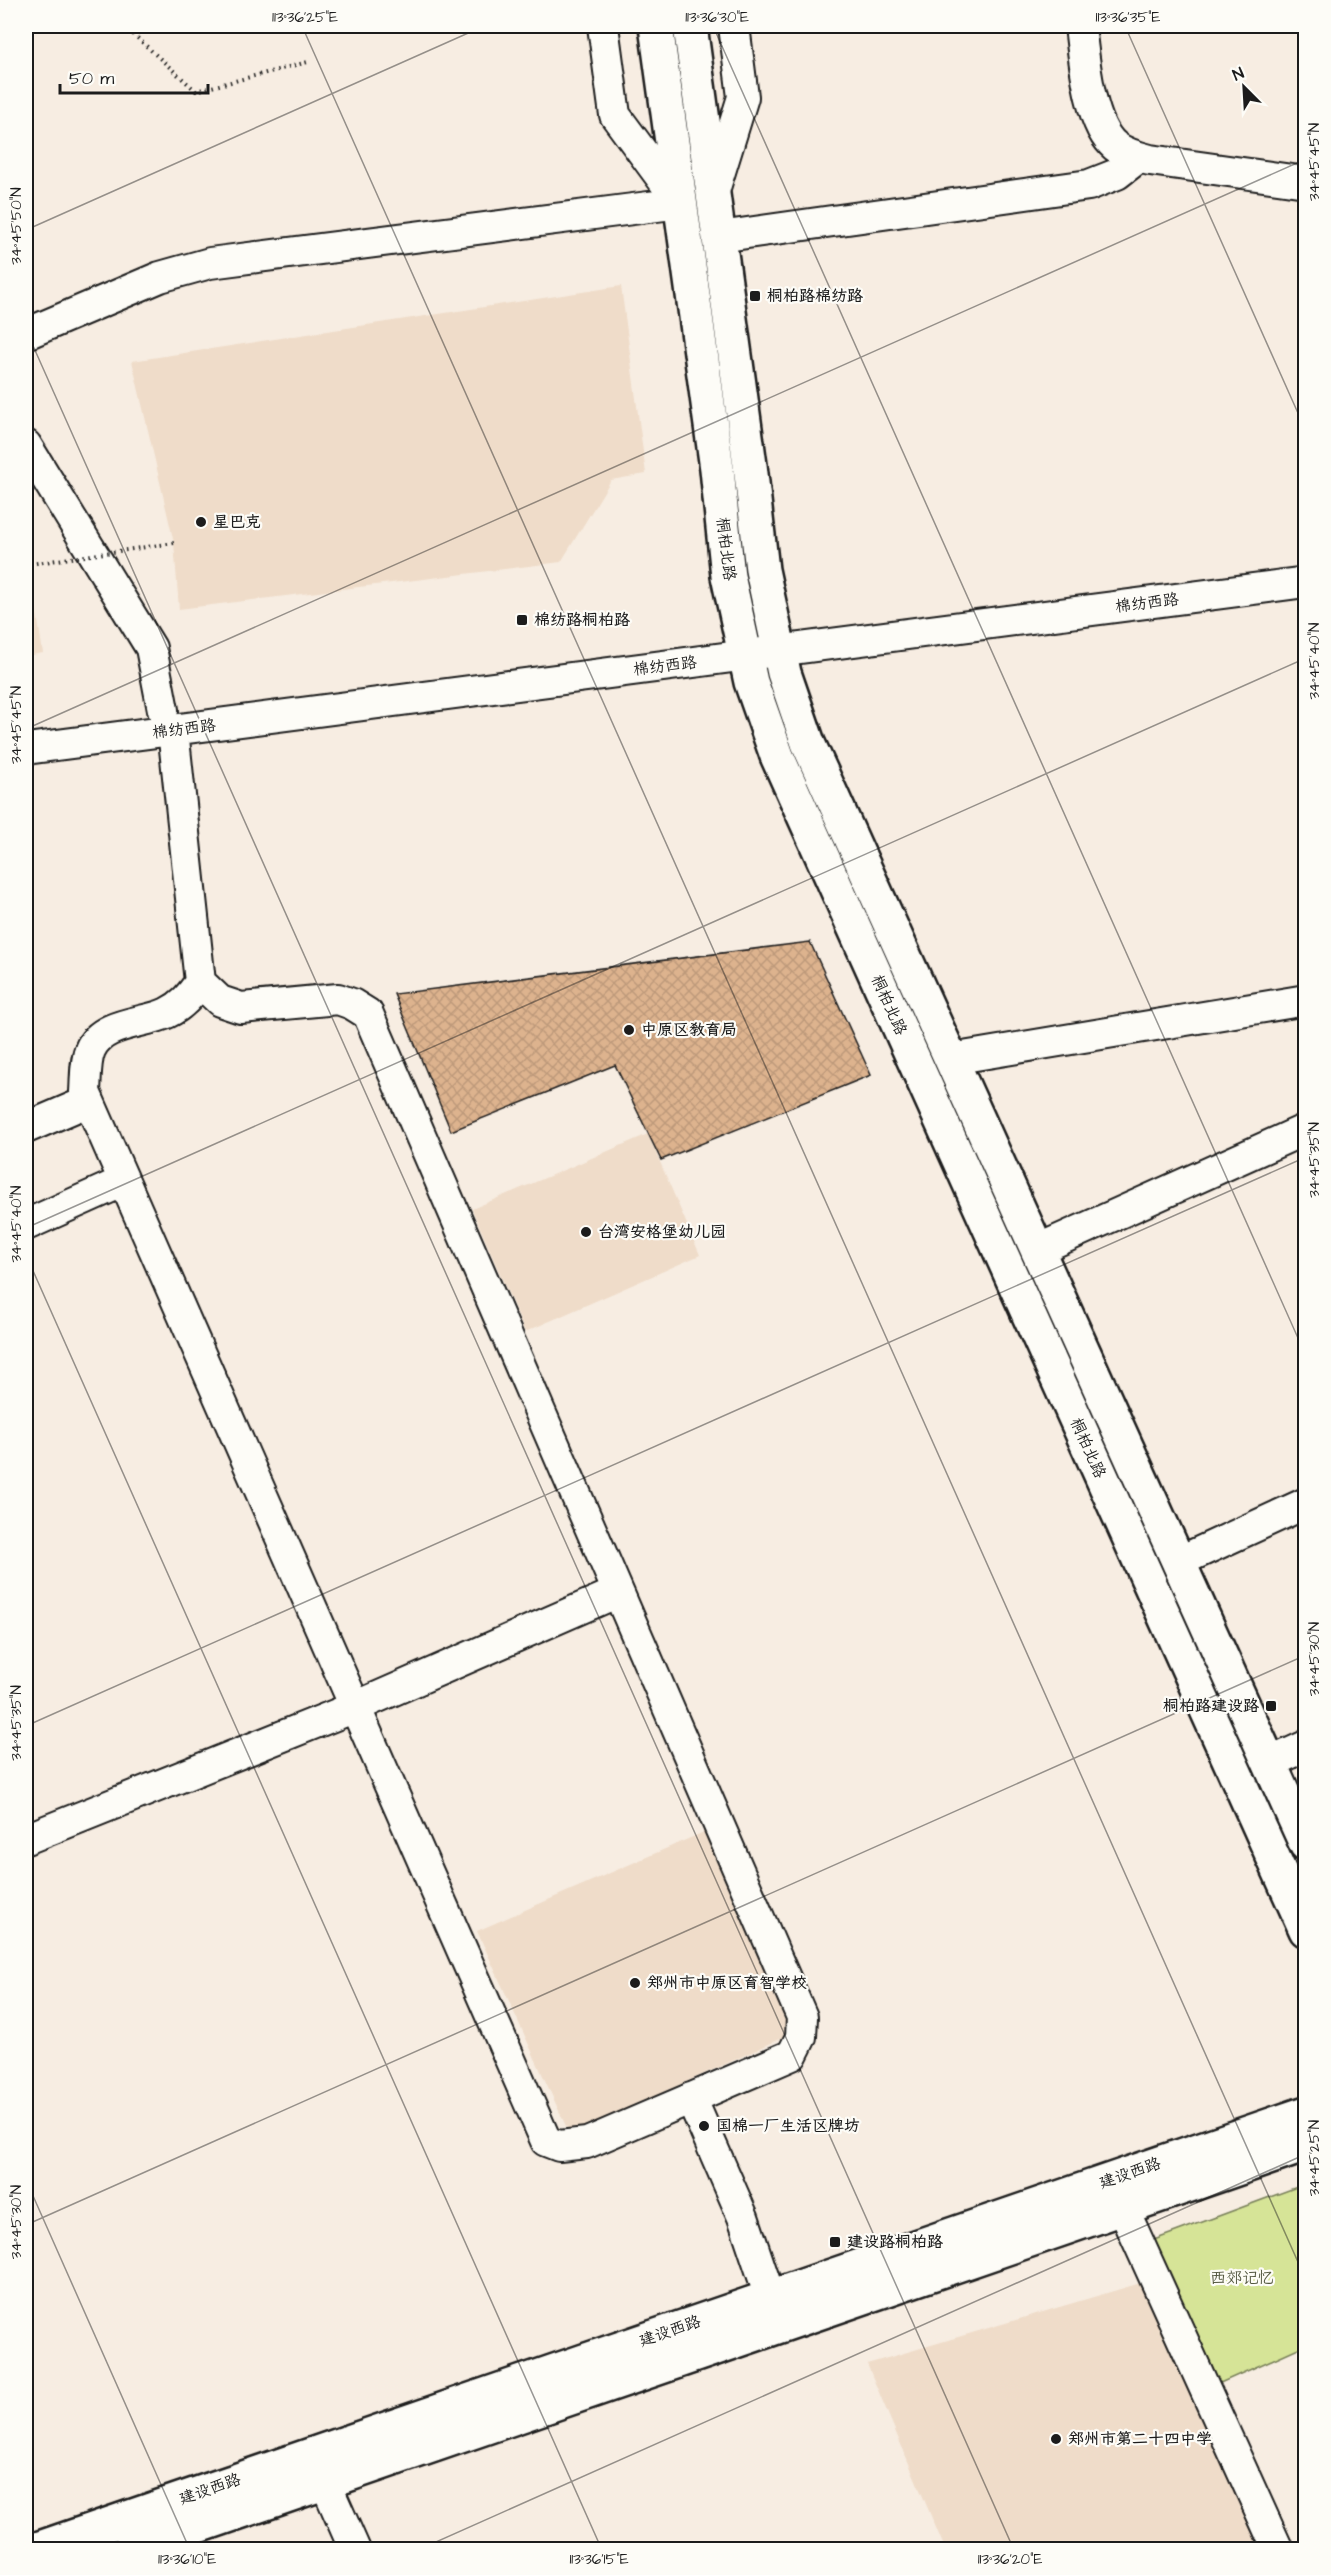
<svg xmlns="http://www.w3.org/2000/svg" width="1331" height="2575" viewBox="0 0 1331 2575" font-family="'Architects Daughter','LXGW WenKai TC',sans-serif">
<defs>
<pattern id="building-cross-hatch" width="8" height="8" patternUnits="userSpaceOnUse" patternTransform="scale(1.5)"><rect width="8" height="8" fill="#ddb38e"/><path d="M0 0l8 8M0 8l8-8" fill="none" stroke="#bd997a"/></pattern>
</defs>
<rect width="100%" height="100%" fill="#f7ede2"/>
<filter id="ink" filterUnits="userSpaceOnUse"><feTurbulence type="fractalNoise" baseFrequency=".0167" numOctaves="2"/><feDisplacementMap in="SourceGraphic" scale="12" xChannelSelector="R" yChannelSelector="G"/><feConvolveMatrix kernelMatrix="1 2 1 2 8 2 1 2 1" color-interpolation-filters="sRGB"/></filter>
<g filter="url(#ink)">
<path fill="#efdcc9" d="M621,286L646,474L611,480L561,562L179,609L174,543L132,361Z
M26,543L43,653L26,656Z
M648,1134L700,1255L525,1332L472,1209Z
M704,1832L791,2034L570,2135L477,1931Z
M1144,2282L1266,2549H945L867,2364Z"/>
<path fill="#d6e497" stroke="#79805a" stroke-width="1.5" d="M1305,2184V2345L1218,2384L1154,2240Z"/>
<path fill="url(#building-cross-hatch)" stroke="#1c1c1c" stroke-width="1.5" d="M810,942L871,1075L661,1160L615,1065L451,1131L394,994Z"/>
<g fill="none" stroke-linecap="round" stroke-linejoin="round">
<defs>
<path id="minor" d="M1080,26C1084,57 1089,125 1115,146C1125,154 1138,157 1150,160L1306,182
M713,194L743,97L734,26
M719,237L1089,185L1117,174L1139,157
M26,334L160,277L210,263L680,203L615,115L603,26
M26,445L151,648L163,710
M173,730L200,982L220,1001L241,1008L338,999L352,1004L368,1014L802,2017L801,2037L792,2055L587,2143L559,2146L546,2141L85,1092C86,1079 85,1062 90,1050C101,1022 144,1024 167,1013C182,1006 191,995 200,982
M26,749L1306,582
M951,1059L1306,1000
M26,1128L89,1101
M26,1225L124,1181
M1037,1250L1306,1129
M1178,1562L1306,1503
M1269,1763L1306,1746
M26,1839L355,1707L618,1592
M691,2098L743,2217L770,2297
M1123,2208L1278,2550
M325,2482L355,2550"/>
<path id="major" d="M656,26L717,469L728,576L751,682L777,756L1306,1930
M690,26L750,465L762,570L784,673L808,743L1306,1844
M34,2550L1306,2113
M129,2550L1306,2145"/>
</defs>
<use href="#minor" stroke="#1c1c1c" stroke-width="34"/>
<use href="#major" stroke="#1c1c1c" stroke-width="38"/>
<path stroke="#1c1c1c" stroke-width="4" stroke-dasharray="1.5 4.5" stroke-linecap="butt" d="M124,26L196,91L308,62"/>
<use href="#minor" stroke="#fdfcf7" stroke-width="30"/>
<use href="#major" stroke="#fdfcf7" stroke-width="33"/>
<path stroke="#1c1c1c" stroke-width="4" stroke-dasharray="1.5 4.5" stroke-linecap="butt" d="M30,564L174,543"/>
</g>
</g>
<path fill="none" stroke="#1c1c1c" stroke-width="1.5" stroke-opacity="0.45" d="M302,26L1306,2280M713,26L1306,1356M1125,26L1306,431M26,230L484,26M26,330L1014,2550M26,729L1306,159M26,1228L1306,658M26,1255L602,2550M26,1726L1306,1157M26,2180L190,2550M26,2225L1306,1655M418,2550L1306,2154"/>
<g fill="#1c1c1c" stroke="#fdfcf7" stroke-width="2">
<rect x="749" y="290" width="12" height="12" rx="3"/>
<circle cx="201" cy="522" r="6"/>
<rect x="516" y="614" width="12" height="12" rx="3"/>
<circle cx="629" cy="1030" r="6"/>
<circle cx="586" cy="1232" r="6"/>
<rect x="1265" y="1700" width="12" height="12" rx="3"/>
<circle cx="635" cy="1983" r="6"/>
<circle cx="704" cy="2126" r="6"/>
<rect x="829" y="2236" width="12" height="12" rx="3"/>
<circle cx="1056" cy="2439" r="6"/>
</g>
<g text-anchor="middle" dominant-baseline="central" stroke-width="4.5" stroke-linejoin="round" paint-order="stroke">
<g font-size="16" font-weight="bold" fill="#1c1c1c" stroke="#fdfcf7" text-anchor="start">
<text x="767" y="296">桐柏路棉纺路</text>
<text x="213" y="522">星巴克</text>
<text x="534" y="620">棉纺路桐柏路</text>
<text x="641" y="1030">中原区教育局</text>
<text x="598" y="1232">台湾安格堡幼儿园</text>
<text x="1259" y="1706" text-anchor="end">桐柏路建设路</text>
<text x="647" y="1983">郑州市中原区育智学校</text>
<text x="716" y="2126">国棉一厂生活区牌坊</text>
<text x="847" y="2242">建设路桐柏路</text>
<text x="1068" y="2439">郑州市第二十四中学</text>
</g>
<g font-size="16" fill="#1c1c1c" stroke="#fdfcf7">
<text transform="translate(726 549) rotate(83)">桐柏北路</text>
<text transform="translate(1147 603) rotate(-7)">棉纺西路</text>
<text transform="translate(665 666) rotate(-7)">棉纺西路</text>
<text transform="translate(184 729) rotate(-7)">棉纺西路</text>
<text transform="translate(889 1005) rotate(66)">桐柏北路</text>
<text transform="translate(1088 1448) rotate(66)">桐柏北路</text>
<text transform="translate(1130 2173) rotate(-19)">建设西路</text>
<text transform="translate(670 2331) rotate(-19)">建设西路</text>
<text transform="translate(210 2489) rotate(-19)">建设西路</text>
</g>
<g font-size="16" fill="#545841" stroke="#fdfcf7">
<text x="1242" y="2278">西郊记忆</text>
</g>
</g>
<rect width="1331" height="2575" fill="none" stroke="#fdfcf7" stroke-width="66"/>
<g transform="translate(1244 87) rotate(336)" stroke="#fdfcf7" stroke-width="4.5" paint-order="stroke">
<path d="M0-4.5L10 22L0 15L-10 22Z" fill="#1c1c1c"/>
<text y="-9" font-size="16" font-weight="bold" text-anchor="middle" fill="#1c1c1c">N</text>
</g>
<path d="M60 84v9h148v-9" fill="none" stroke="#1c1c1c" stroke-width="3"/>
<text x="69" y="84" font-size="18" fill="#1c1c1c" stroke="#fdfcf7" stroke-width="4.5" paint-order="stroke">50 m</text>
<rect x="33" y="33" width="1265" height="2509" fill="none" stroke="#1c1c1c" stroke-width="2"/>
<g font-size="15" text-anchor="middle" fill="#1c1c1c">
<text x="305" y="22">113°36'25"E</text>
<text x="717" y="22">113°36'30"E</text>
<text x="1128" y="22">113°36'35"E</text>
<text transform="translate(1314 162) rotate(-90)" y="5">34°45'45"N</text>
<text transform="translate(16 226) rotate(-90)" y="5">34°45'50"N</text>
<text transform="translate(1314 661) rotate(-90)" y="5">34°45'40"N</text>
<text transform="translate(16 725) rotate(-90)" y="5">34°45'45"N</text>
<text transform="translate(1314 1160) rotate(-90)" y="5">34°45'35"N</text>
<text transform="translate(16 1224) rotate(-90)" y="5">34°45'40"N</text>
<text transform="translate(1314 1659) rotate(-90)" y="5">34°45'30"N</text>
<text transform="translate(16 1723) rotate(-90)" y="5">34°45'35"N</text>
<text transform="translate(1314 2158) rotate(-90)" y="5">34°45'25"N</text>
<text transform="translate(16 2222) rotate(-90)" y="5">34°45'30"N</text>
<text x="187" y="2564">113°36'10"E</text>
<text x="599" y="2564">113°36'15"E</text>
<text x="1010" y="2564">113°36'20"E</text>
</g>
</svg>
